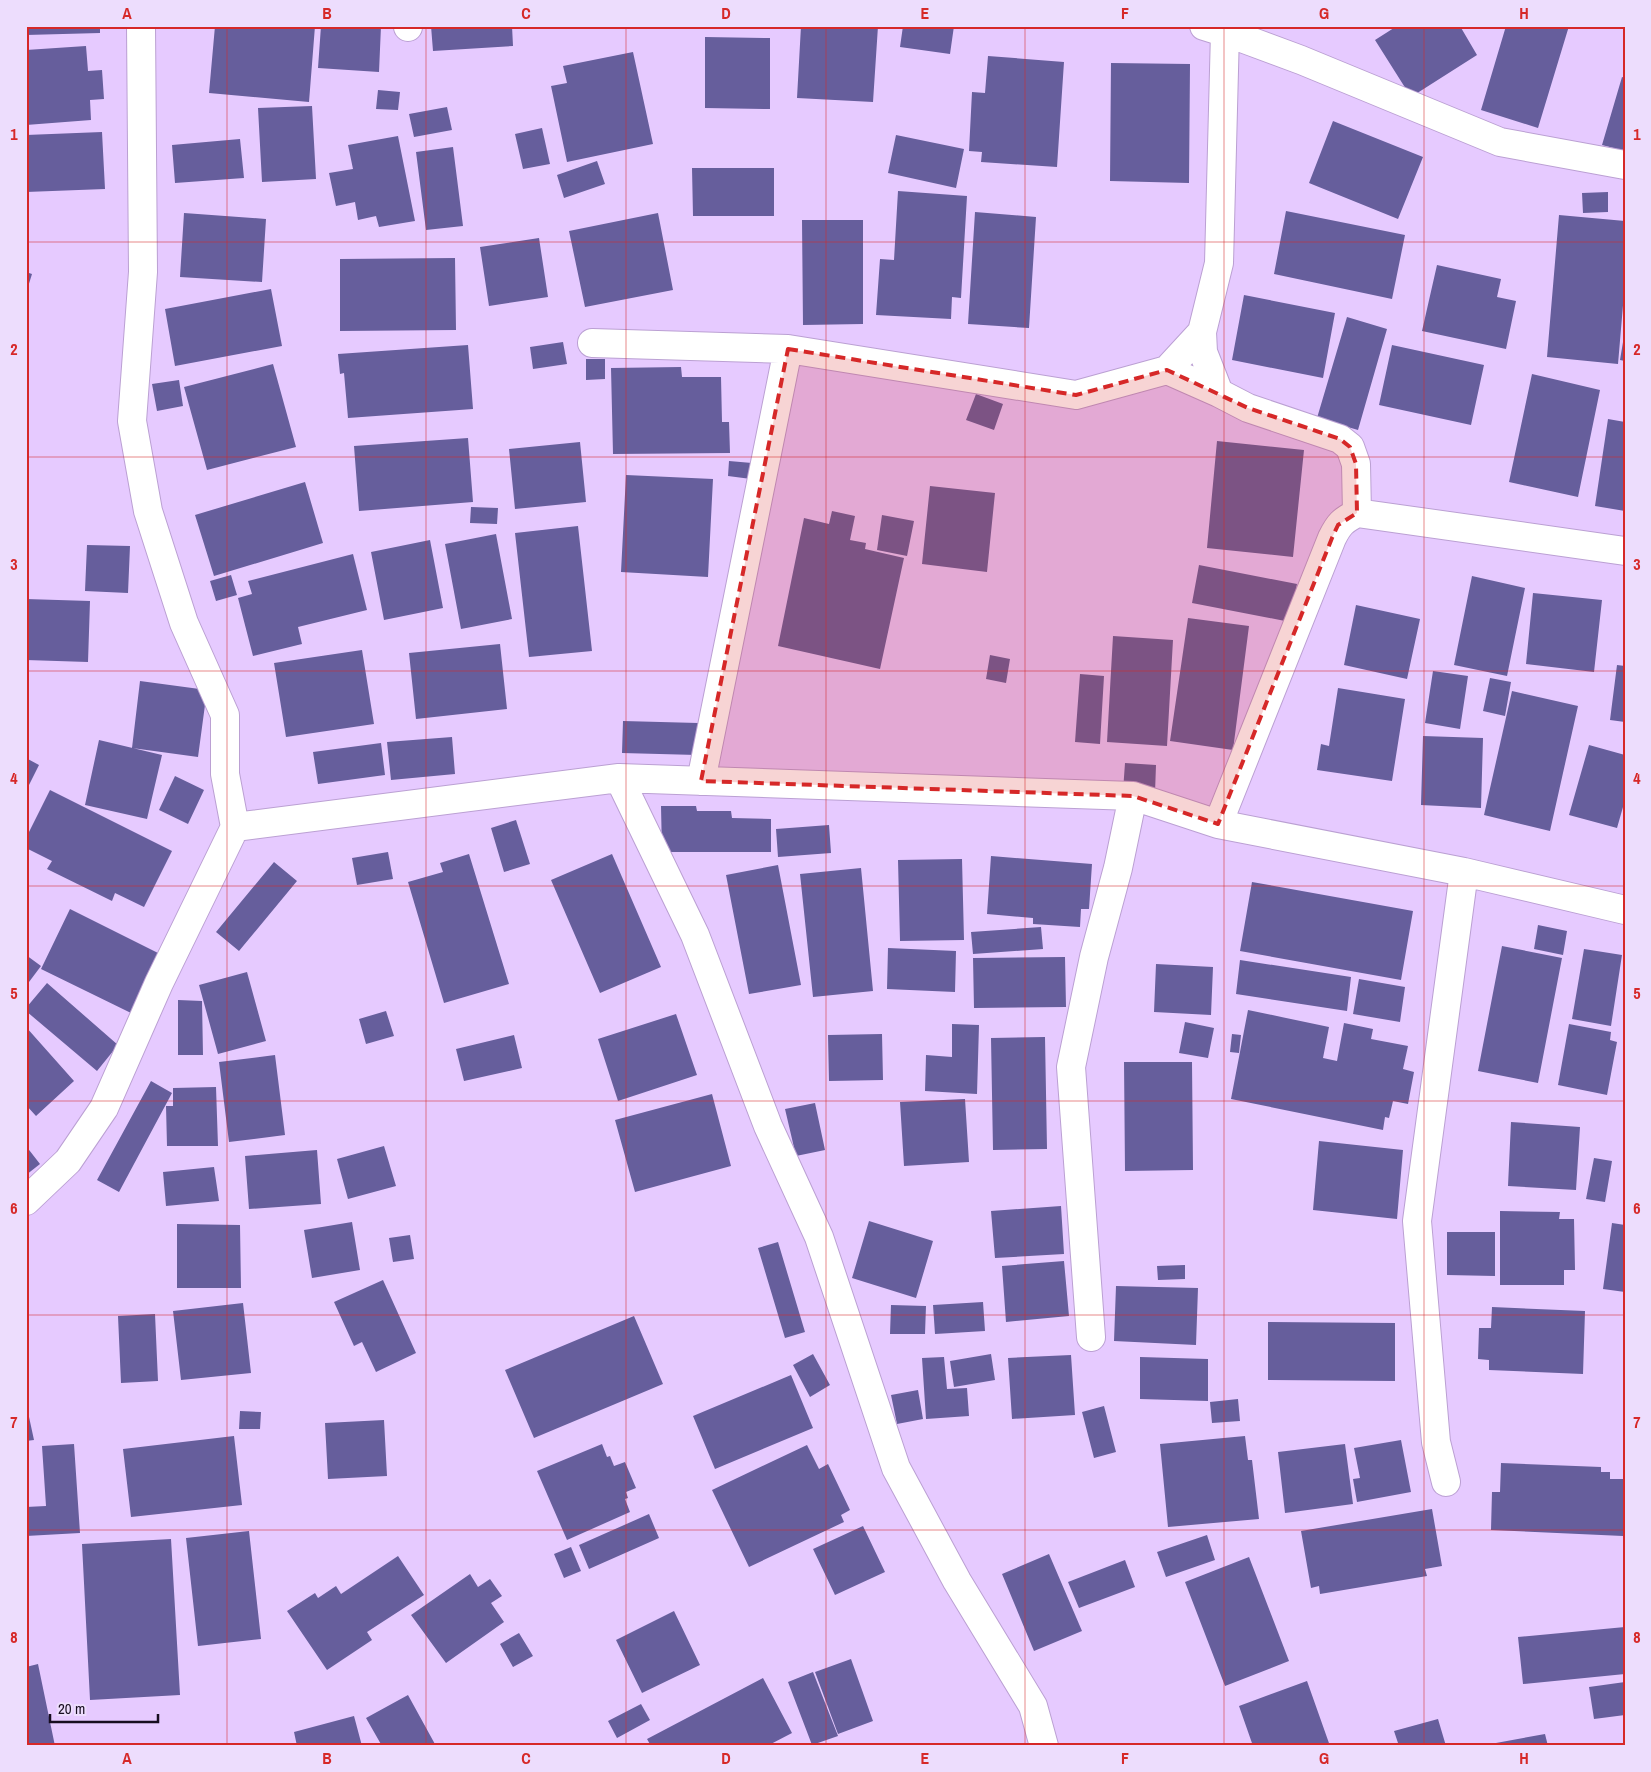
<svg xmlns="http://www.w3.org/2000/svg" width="1651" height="1772" viewBox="0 0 1651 1772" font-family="'Archivo Narrow',sans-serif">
<rect width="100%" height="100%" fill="#e6caff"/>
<path fill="#665e9c" d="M26,26H100V33L26,35Z
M215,26H315L309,102L209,93Z
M321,26H381L379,72L318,68Z
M431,26H512L513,46L433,51Z
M544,26H598V28H544Z
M801,26H878L873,102L797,98Z
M903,26H954L950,54L900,47Z
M1397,26H1460L1477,55L1411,97L1375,40Z
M1506,26H1569L1538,128L1481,110Z
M705,37L770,38V109L705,108Z
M86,46L88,71L102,70L104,99L90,100L91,120L26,125V50Z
M633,52L653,144L567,162L551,86L567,83L563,66Z
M988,56L1064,62L1057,167L981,162L982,152L969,151L972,92L985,93Z
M1111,63L1190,64L1189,183L1110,181Z
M1622,77L1625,78V151L1602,145Z
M378,90L400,92L398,110L376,109Z
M312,106L316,179L262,182L258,108Z
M447,107L452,130L414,137L409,114Z
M1333,121L1423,157L1398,219L1309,183Z
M542,128L550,164L523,169L515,134Z
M102,132L105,189L26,192V135Z
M896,135L964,149L956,188L888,173Z
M398,136L415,221L379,227L376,216L358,220L355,202L336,206L329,173L353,169L348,145Z
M240,139L244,178L175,183L172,145Z
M453,147L463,226L426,230L416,152Z
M597,161L605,184L564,198L557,175Z
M692,168H774V216H693Z
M898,191L967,196L961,298L952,297L951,319L876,315L880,259L894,260Z
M1608,192V212L1583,213L1582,193Z
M1286,211L1405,235L1392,299L1274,274Z
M975,212L1036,217L1029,328L968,324Z
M184,213L266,219L262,282L180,277Z
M658,213L673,290L585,307L569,231Z
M1559,215L1625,221V282L1618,364L1547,357Z
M802,220H863V324L803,325Z
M539,238L548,297L489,306L480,247Z
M455,258L456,330L340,331V259Z
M1437,265L1501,279L1497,297L1516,301L1506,349L1422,331Z
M26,272L32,274L27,290H26Z
M271,289L282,346L175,366L165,309Z
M1244,295L1335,313L1323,378L1232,360Z
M1347,317L1387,329L1358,430L1317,418Z
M1624,336H1625V361L1620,360Z
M563,342L567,364L533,369L530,347Z
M468,345L473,409L348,418L344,373L340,374L338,354Z
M1392,345L1484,365L1471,425L1379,405Z
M586,359H605V379L586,380Z
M273,364L296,447L207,470L184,387Z
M681,367L682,377H721L722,422H729L730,453L613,454L611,368Z
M1532,374L1600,390L1578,497L1509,482Z
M179,380L183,406L157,411L152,384Z
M976,394L1003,404L994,430L966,420Z
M1608,419L1625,422V511L1595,506Z
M468,438L473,502L359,511L354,446Z
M1217,441L1304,450L1293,557L1207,548Z
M580,442L586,502L515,509L509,449Z
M729,461L752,463L751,479L728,476Z
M626,475L713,479L708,577L621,572Z
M305,482L323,543L214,576L195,515Z
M930,486L995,493L987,572L922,564Z
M471,507L498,508L497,524L470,523Z
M832,511L855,516L850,540L866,543L865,549L904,558L880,669L778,646L804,518L829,524Z
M882,515L914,521L907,556L877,550Z
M578,526L592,651L529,657L515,533Z
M496,534L512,619L461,629L445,544Z
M430,540L443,608L384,620L371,552Z
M87,545L130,546L128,593L85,591Z
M353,554L367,610L298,627L302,644L253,656L238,598L252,594L248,581Z
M1199,565L1297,584L1290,622L1192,603Z
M231,575L237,595L216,601L210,581Z
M1472,576L1525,588L1507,676L1454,665Z
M1533,593L1602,600L1594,672L1526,664Z
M26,599L90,601L88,662L26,660Z
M1356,605L1420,619L1407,679L1344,665Z
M1188,618L1249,626L1233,750L1170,741Z
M1113,636L1173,640L1167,746L1107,742Z
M500,644L507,709L416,719L409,653Z
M362,650L374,724L286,737L274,663Z
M990,655L1010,659L1006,683L986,679Z
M1617,665L1625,666V722L1610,720Z
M1433,671L1468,676L1460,729L1425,723Z
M1080,674L1104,676L1100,744L1075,742Z
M1490,678L1511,682L1505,716L1483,711Z
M140,681L207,690L198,757L132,748Z
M1338,688L1405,699L1392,781L1317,770L1321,744L1329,746Z
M1512,691L1578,706L1550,831L1484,815Z
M623,721L698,723L697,755L622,753Z
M1423,736L1483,738L1481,808L1421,805Z
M452,737L455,774L391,780L387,742Z
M99,740L162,755L147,819L85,805Z
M381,743L385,775L318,784L313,752Z
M1589,745L1625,755V800L1617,828L1569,815Z
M26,758L39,765L29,785L26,784Z
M1125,763L1156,765L1155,793L1123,791Z
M175,776L204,790L188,824L159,810Z
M50,790L172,851L144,907L115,893L112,901L47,869L52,861L26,848V838Z
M661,806H696L697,811H731L732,818L771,819V852H662Z
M516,820L530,864L504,872L491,828Z
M829,825L831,853L778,857L776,829Z
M388,852L393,879L357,885L352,858Z
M469,854L509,984L444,1003L408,882L443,872L440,863Z
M612,854L661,967L600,993L551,880Z
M991,856L1092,864L1089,909H1081L1080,927L1033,924V918L987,914Z
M962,859L964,940L900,941L898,860Z
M274,862L297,881L239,951L216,932Z
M778,865L801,985L749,994L726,875Z
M861,868L873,991L813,997L800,874Z
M1252,882L1413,911L1401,980L1240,951Z
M70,909L160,954L131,1013L41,969Z
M1538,925L1567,931L1563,955L1534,949Z
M1041,927L1043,949L973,954L971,932Z
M1502,946L1562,958L1538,1083L1478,1071Z
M888,948L956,951L955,992L887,989Z
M1584,949L1622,955L1611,1026L1572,1019Z
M26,955L41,966L26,986Z
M1065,957L1066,1007L974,1008L973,958Z
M1240,960L1351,977L1347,1011L1236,994Z
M1156,964L1213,967L1211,1015L1154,1012Z
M247,972L266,1041L218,1054L199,985Z
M1359,979L1405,987L1400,1022L1353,1014Z
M47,983L118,1045L97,1071L26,1011V1008Z
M178,1000L202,1001L203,1055H178Z
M1248,1010L1329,1027L1323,1058L1337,1061L1344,1023L1373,1029L1371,1039L1408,1046L1403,1069L1414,1072L1408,1104L1393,1101L1389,1118L1385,1117L1383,1130L1231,1099Z
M386,1011L394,1036L366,1044L359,1019Z
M676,1014L697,1075L618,1101L598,1039Z
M1185,1022L1214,1028L1208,1058L1179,1053Z
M952,1024L979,1025L977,1094L925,1091L926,1055L952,1057Z
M1569,1024L1611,1032L1610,1040L1617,1042L1607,1095L1558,1085Z
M26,1027L74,1081L36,1116L26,1105Z
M882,1034L883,1080L829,1081L828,1035Z
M1232,1034L1241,1035L1239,1053L1230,1052Z
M514,1035L522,1068L464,1081L456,1049Z
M1045,1037L1047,1149L993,1150L991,1038Z
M275,1055L285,1135L229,1142L219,1062Z
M1124,1062H1192L1193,1170L1125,1171Z
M151,1081L172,1093L119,1192L97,1180Z
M216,1087L218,1146H167L166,1106H173V1088Z
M712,1094L731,1166L635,1192L615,1120Z
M965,1099L969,1162L904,1166L900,1102Z
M815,1103L825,1150L796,1156L785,1109Z
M1511,1122L1580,1127L1576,1190L1508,1186Z
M1319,1141L1403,1150L1397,1219L1313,1210Z
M26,1146L40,1164L26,1175Z
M384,1146L396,1186L348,1199L337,1159Z
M317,1150L321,1204L249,1209L245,1156Z
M1594,1158L1612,1161L1605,1202L1586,1199Z
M214,1167L219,1201L166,1206L163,1172Z
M1061,1206L1064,1254L995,1258L991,1211Z
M1500,1211L1560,1212L1559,1219H1574L1575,1270H1564V1285H1500Z
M869,1221L933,1241L916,1298L852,1278Z
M352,1222L360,1270L312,1278L304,1230Z
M1612,1223L1625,1225V1292L1603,1289Z
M177,1224L240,1225L241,1288H177Z
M1447,1232H1495V1276L1447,1275Z
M410,1235L414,1259L393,1262L389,1238Z
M778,1242L805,1332L785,1338L758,1248Z
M1064,1261L1069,1316L1006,1322L1002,1266Z
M1185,1265V1279L1158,1280L1157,1266Z
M383,1280L416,1353L376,1372L362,1342L354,1346L334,1302Z
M1116,1286L1198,1288L1196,1345L1114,1341Z
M983,1302L985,1331L935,1334L933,1305Z
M243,1303L251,1373L181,1380L173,1311Z
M891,1305L926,1306L925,1334H890Z
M1492,1307L1585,1311L1583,1374L1489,1370V1360L1478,1359L1479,1328H1491Z
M155,1314L158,1381L121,1383L118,1316Z
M634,1316L663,1384L534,1438L505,1370Z
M1268,1322L1395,1323V1381L1268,1380Z
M813,1354L830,1385L810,1397L793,1365Z
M991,1354L995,1380L954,1387L950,1361Z
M1071,1355L1075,1415L1012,1419L1008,1358Z
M944,1357L947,1389L967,1388L969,1416L926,1419L922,1358Z
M1140,1357L1208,1359V1401L1140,1399Z
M791,1375L813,1428L715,1469L693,1416Z
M918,1390L923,1419L897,1424L891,1395Z
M1238,1399L1240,1421L1212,1423L1210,1402Z
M26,1403L34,1440L26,1441Z
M1104,1406L1116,1452L1094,1458L1082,1412Z
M240,1411L261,1412L260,1429H239Z
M384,1420L387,1476L328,1479L325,1423Z
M234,1436L242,1505L131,1517L123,1449Z
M1245,1436L1248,1460H1252L1259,1519L1168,1527L1160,1444Z
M1401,1440L1411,1492L1357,1502L1353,1479L1360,1478L1354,1448Z
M74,1444L80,1533L26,1536V1507L46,1506L42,1446Z
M602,1444L607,1457L610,1456L614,1466L625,1462L636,1488L626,1492L628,1498L625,1499L630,1512L567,1540L537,1471Z
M1345,1444L1353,1504L1285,1513L1278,1452Z
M807,1445L819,1469L828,1464L850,1510L841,1515L844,1522L749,1567L712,1490Z
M1501,1463L1601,1467V1472H1610V1479H1625L1623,1536L1491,1530L1492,1492H1500Z
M1432,1509L1442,1566L1425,1569L1427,1576L1320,1594L1319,1586L1311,1588L1301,1531Z
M649,1514L659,1538L589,1569L579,1545Z
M863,1526L885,1572L835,1595L813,1549Z
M249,1531L261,1639L198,1646L186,1538Z
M1207,1535L1215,1560L1166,1577L1157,1552Z
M171,1539L180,1695L90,1700L82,1544Z
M571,1547L581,1571L564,1578L554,1554Z
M1049,1554L1082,1631L1034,1651L1002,1574Z
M398,1556L424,1595L367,1632L372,1640L327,1670L287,1611L315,1593L318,1598L336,1586L341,1594Z
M1249,1557L1289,1661L1225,1686L1185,1582Z
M1125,1560L1135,1587L1079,1608L1068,1582Z
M470,1574L478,1587L490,1579L502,1596L491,1603L504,1622L446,1663L411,1615Z
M674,1611L700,1665L642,1693L616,1640Z
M1625,1627V1674L1523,1684L1518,1637Z
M519,1633L533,1656L513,1667L500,1644Z
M851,1659L873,1721L838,1734L815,1672Z
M38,1664L55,1746H27L26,1667Z
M813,1672L838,1736L812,1745L788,1682Z
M763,1678L792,1733L767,1746H651L647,1739Z
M1307,1681L1330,1746H1253L1239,1706Z
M1625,1682V1715L1594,1719L1589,1687Z
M408,1695L436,1746H382L366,1718Z
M641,1704L650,1720L617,1738L608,1721Z
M354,1716L362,1746H297L294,1732Z
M1438,1719L1446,1746H1399L1394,1731Z
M1545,1734L1548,1746H1485V1745Z"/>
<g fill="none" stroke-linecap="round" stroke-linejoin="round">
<defs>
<path id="street" d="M408,26V27
M1204,26L1239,37L1301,60L1500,142L1625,165
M1225,32L1219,263L1202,332L1203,352L1219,393L1248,408L1340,439L1350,447L1356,464L1357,513
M592,343L788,349L1076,395L1167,370L1202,332
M1167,370L1219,393
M619,778L695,935L768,1126L819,1237L896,1468L957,1581L1033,1706L1044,1746
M701,781L788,349
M1218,824L1332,538C1339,524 1342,521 1357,513L1625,551
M235,827L619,778L1133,796L1218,824L1464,872L1625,910
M26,1201L68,1161L104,1108L159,983L235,827L225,774V715L184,623L148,511L132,421L143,272L141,26
M1091,1337L1071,1067L1094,957L1118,868L1133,796
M1446,1482L1436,1442L1417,1221L1464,872"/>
</defs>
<use href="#street" stroke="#bba0d3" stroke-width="30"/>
<use href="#street" stroke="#fff" stroke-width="28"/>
</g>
<path fill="#d62828" fill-opacity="0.2" stroke="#d62828" stroke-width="4" stroke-dasharray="10 6" stroke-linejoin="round" d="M788,349L1076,395L1167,370L1248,408L1340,439L1350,447L1356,464L1357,513L1338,525L1332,538L1218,824L1133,796L701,781Z"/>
<path fill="none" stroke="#d62828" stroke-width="1" stroke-opacity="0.55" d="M227,26V1746M426,26V1746M626,26V1746M826,26V1746M1025,26V1746M1224,26V1746M1424,26V1746M26,242H1625M26,457H1625M26,671H1625M26,886H1625M26,1101H1625M26,1315H1625M26,1530H1625"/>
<rect width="1651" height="1772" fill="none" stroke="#edddfd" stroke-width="55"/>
<path d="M50 1714v8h108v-8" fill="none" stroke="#170d20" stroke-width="2.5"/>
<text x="58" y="1714" font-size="15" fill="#170d20" stroke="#edddfd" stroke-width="4" paint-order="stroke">20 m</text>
<rect x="28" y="28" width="1596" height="1716" fill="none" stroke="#d62828" stroke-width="2"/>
<g font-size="16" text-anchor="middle" font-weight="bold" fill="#d62828">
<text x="127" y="19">A</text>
<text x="327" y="19">B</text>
<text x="526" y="19">C</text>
<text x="726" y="19">D</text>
<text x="925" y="19">E</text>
<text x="1125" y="19">F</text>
<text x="1324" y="19">G</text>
<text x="1524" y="19">H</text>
<text x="14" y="140">1</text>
<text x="1637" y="140">1</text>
<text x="14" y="355">2</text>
<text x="1637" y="355">2</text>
<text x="14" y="570">3</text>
<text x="1637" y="570">3</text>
<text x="14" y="784">4</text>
<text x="1637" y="784">4</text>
<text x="14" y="999">5</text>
<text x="1637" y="999">5</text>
<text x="14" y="1214">6</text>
<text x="1637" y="1214">6</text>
<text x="14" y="1428">7</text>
<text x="1637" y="1428">7</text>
<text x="14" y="1643">8</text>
<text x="1637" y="1643">8</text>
<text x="127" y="1764">A</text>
<text x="327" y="1764">B</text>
<text x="526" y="1764">C</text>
<text x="726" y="1764">D</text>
<text x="925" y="1764">E</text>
<text x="1125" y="1764">F</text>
<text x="1324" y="1764">G</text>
<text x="1524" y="1764">H</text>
</g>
</svg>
